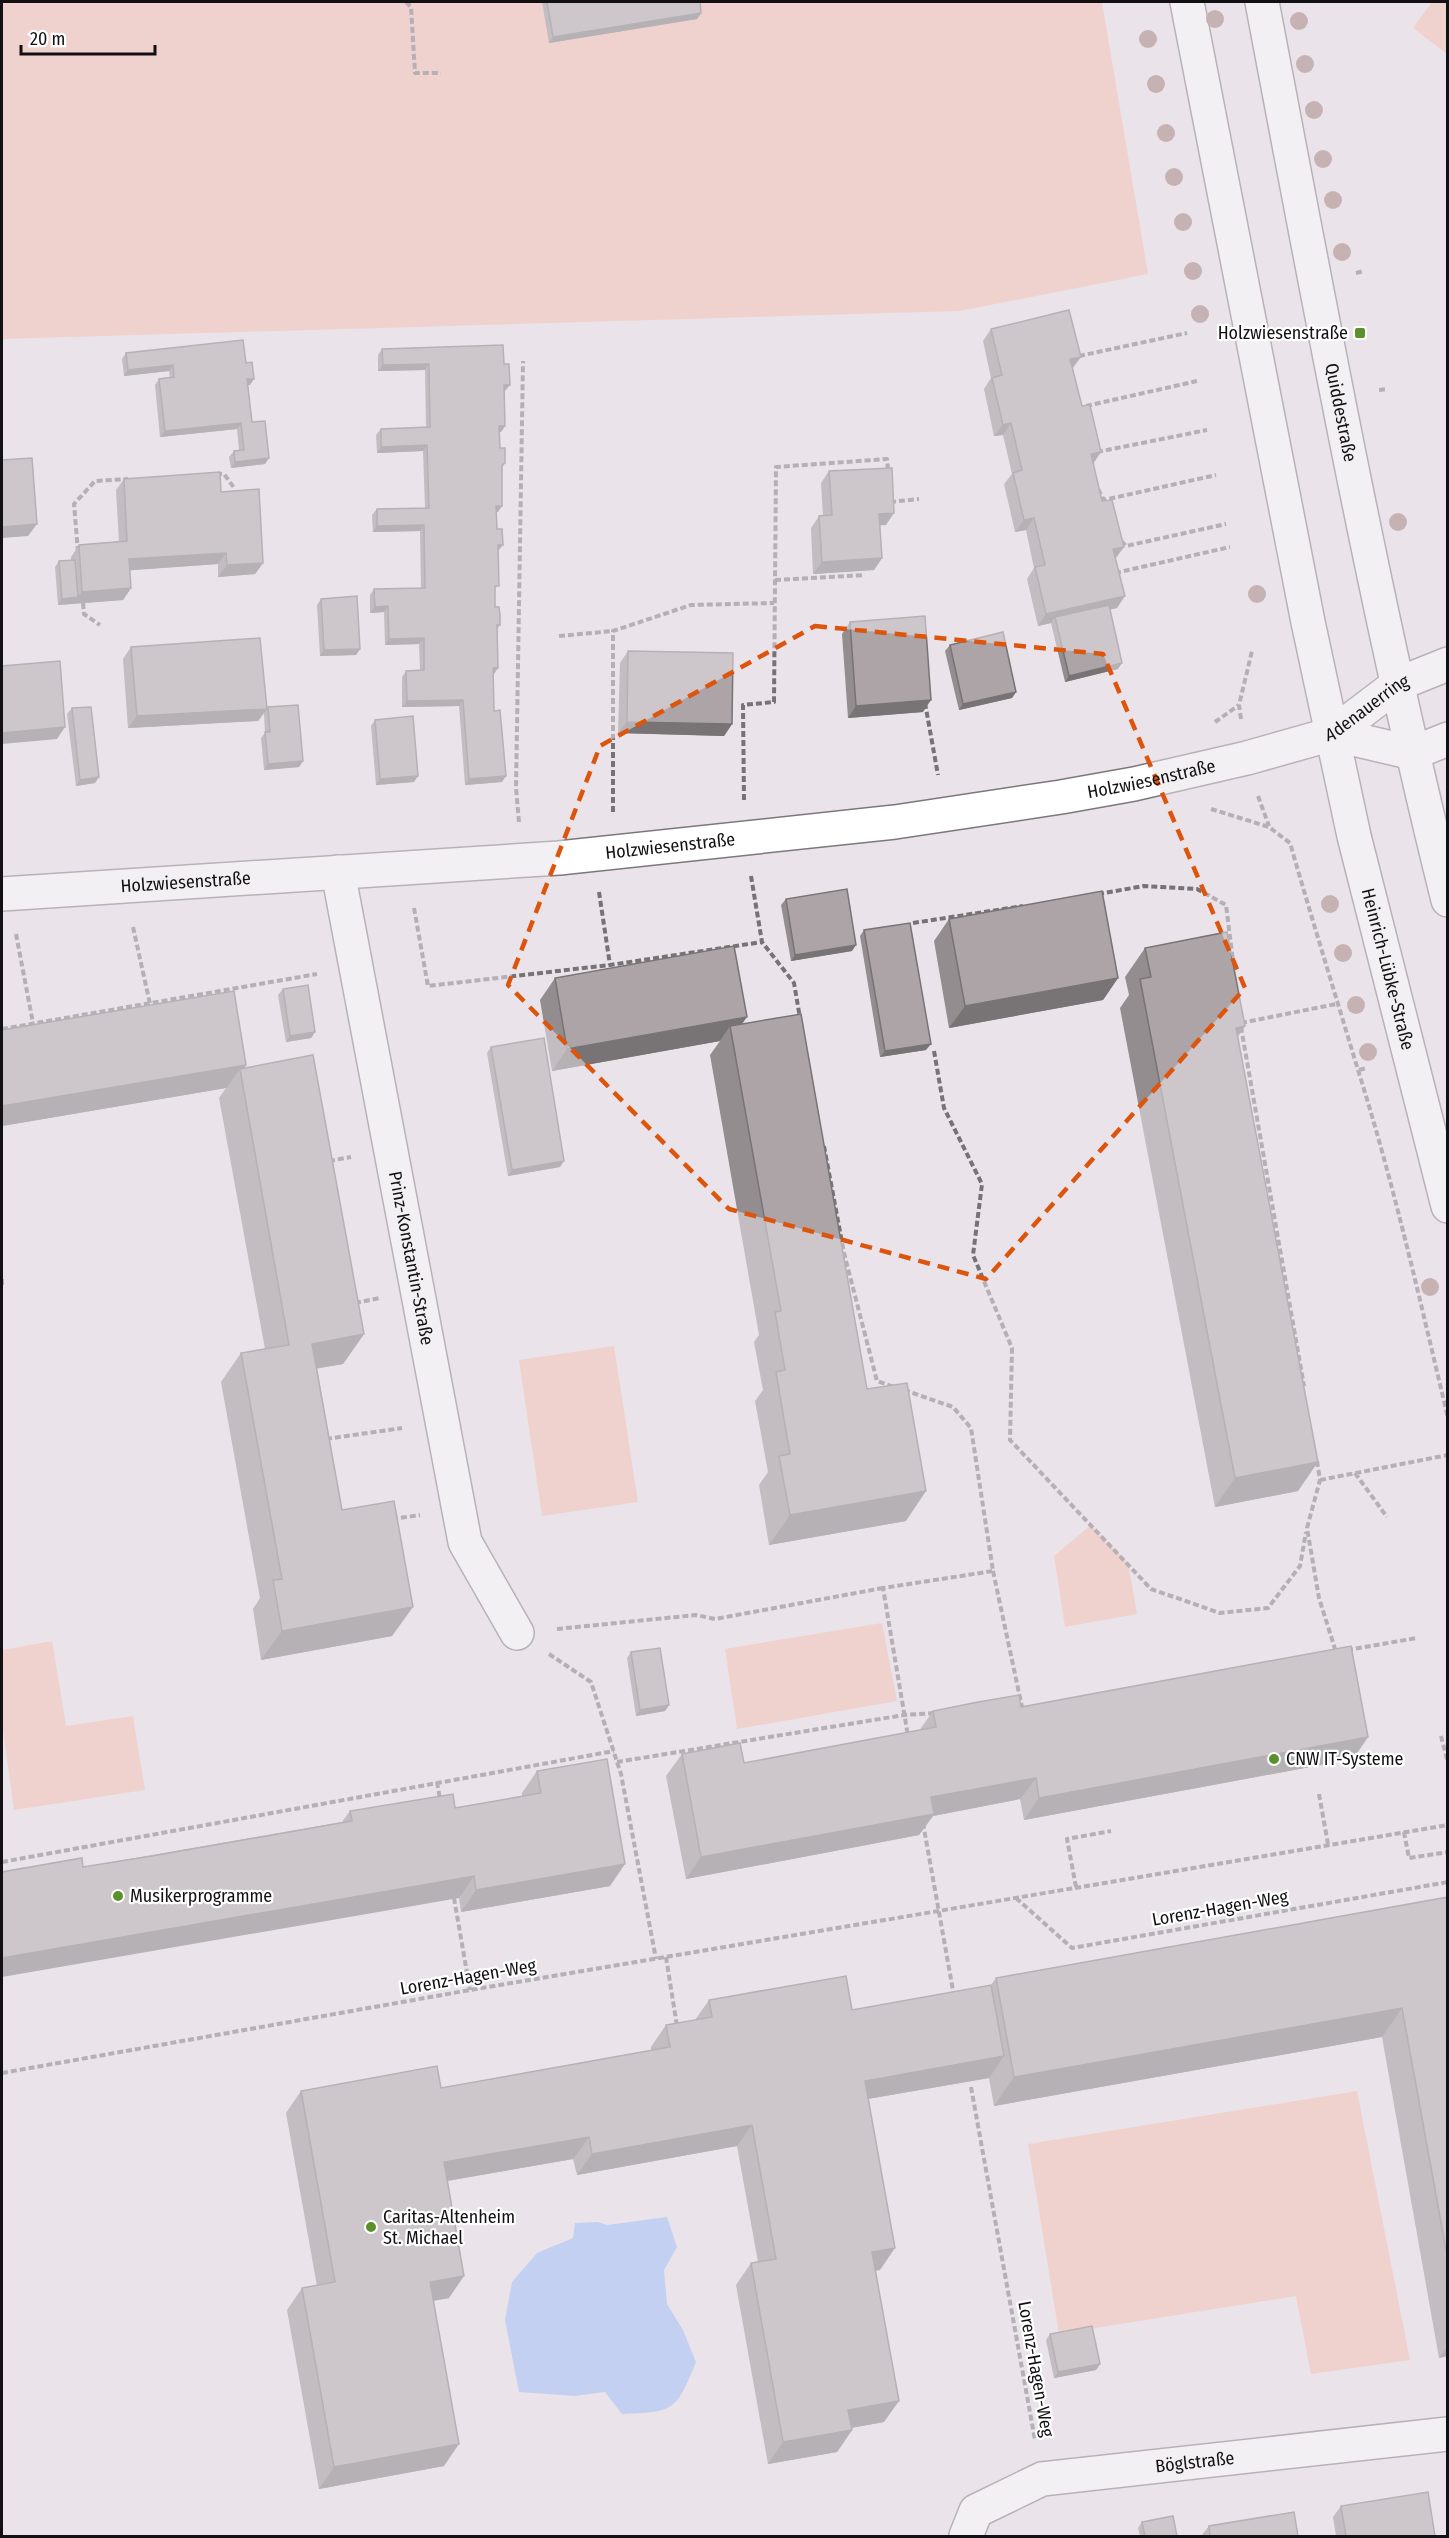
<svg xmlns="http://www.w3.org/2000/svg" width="1449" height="2538" viewBox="0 0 1449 2538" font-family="'Fira Sans Condensed',sans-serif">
<rect width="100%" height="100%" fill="#eae4ea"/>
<path fill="#f7bcad" d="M2,2H1102L1148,274L960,311L2,339Z
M1432,2H1447V54L1413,28Z
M614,1346L638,1502L542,1516L519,1360Z
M1091,1525L1128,1563L1137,1614L1065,1627L1054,1556Z
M882,1623L897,1701L737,1729L725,1649Z
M52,1641L66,1726L133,1716L145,1790L14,1810L2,1723V1650Z
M1357,2091L1410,2360L1311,2374L1296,2296L1059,2334L1028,2144Z"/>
<path fill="#96b9fa" d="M667,2217L677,2247L664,2270L667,2304L683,2330L696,2362C676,2411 675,2412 622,2414L605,2392L575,2396L519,2392L505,2320L512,2282L537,2253L573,2238L575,2223L598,2222L607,2225Z"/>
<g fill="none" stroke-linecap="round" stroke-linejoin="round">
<defs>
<g id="street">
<path d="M1332,734L1413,753L1448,739"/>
<path id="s1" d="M338,872L465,1542L517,1633"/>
<path id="s2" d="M2,894L559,858L895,822L1061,797L1134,784L1247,758L1332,734L1398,684L1448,664"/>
<path id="s3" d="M966,2536L976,2511L1042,2479L1448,2434"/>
</g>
<g id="secondary">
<path id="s4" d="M1187,2L1308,622L1354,836L1448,1206"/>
<path id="s5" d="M1262,2C1319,302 1374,603 1448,900"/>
</g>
</defs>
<use href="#street" stroke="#7d777c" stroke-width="36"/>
<use href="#secondary" stroke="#7d777c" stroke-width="36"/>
<path stroke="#767276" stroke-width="4" stroke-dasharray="6 3" stroke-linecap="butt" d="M406,2L411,7L415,73H441
M1356,273L1364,271
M1079,356L1187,333
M1379,390L1387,389
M1086,406L1197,381
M1097,452L1207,430
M216,474H224L235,489
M1098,489L1104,500L1216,475
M890,502L919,499
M1121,541L1126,546L1226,524
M78,552L74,504L95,481L128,479
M1115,573L1230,547
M775,580L865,575
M83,603L84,614L100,625
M559,636L613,631
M925,703L938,775
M1241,719L1239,705L1252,651
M1215,722L1239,705
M1258,796L1269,826
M744,800L743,705L774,702L776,467L887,459L888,470
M1211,809L1269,827L1290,843C1312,919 1335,994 1358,1070C1394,1184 1420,1301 1448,1418
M613,812V631L691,605L774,603
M519,822L516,788L523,361
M751,876L762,942L794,983L800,1018
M599,892L610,965
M1098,894L1144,886L1197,889L1226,905L1234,969
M414,908L428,986L610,965L762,942
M913,923L1023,906
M133,927L150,1004
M16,934L33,1023
M1241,1023L1336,1004
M1241,1027L1304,1386
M2,1029L317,974
M934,1051L944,1108L982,1184L973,1255L1012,1348L1010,1440L1151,1589L1220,1613L1268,1608L1300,1566L1306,1532
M1359,1070L1367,1068
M824,1146L844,1253L877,1381L894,1387
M329,1161L351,1157
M2,1279V1285
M355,1303L380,1298
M904,1390L953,1407L971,1428L993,1571L883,1588L908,1736
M326,1439L402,1428
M1317,1461L1320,1480L1307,1528L1319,1598L1336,1652
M1355,1473L1387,1517
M1320,1480L1448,1455
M392,1519L420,1515
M993,1571L1022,1707
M557,1629L696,1615L715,1619L883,1588
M1347,1650L1417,1638
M549,1654L591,1682L621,1774L656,1959
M1441,1736L1448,1763
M617,1762L904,1715L935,1713
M437,1782L440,1799
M1319,1794L1328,1844
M923,1823L954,1996
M1404,1832L1409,1858L1448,1852
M2,1862L614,1751
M1076,1887L1067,1839L1111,1831
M454,1898L470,1990
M1016,1898L1072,1948L1448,1882
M666,1957L677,2026
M2,2073L470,1990L1448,1825
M971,2087L1035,2440"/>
<use href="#street" stroke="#fff" stroke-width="33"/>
<use href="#secondary" stroke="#fff" stroke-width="33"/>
</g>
<g fill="#9c7772">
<circle cx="1215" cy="19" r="9"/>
<circle cx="1299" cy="21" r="9"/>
<circle cx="1148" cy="39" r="9"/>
<circle cx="1305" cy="64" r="9"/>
<circle cx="1156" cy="84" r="9"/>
<circle cx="1314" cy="110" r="9"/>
<circle cx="1166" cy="133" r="9"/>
<circle cx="1323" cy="159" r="9"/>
<circle cx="1174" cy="177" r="9"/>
<circle cx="1333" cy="200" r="9"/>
<circle cx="1183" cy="222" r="9"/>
<circle cx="1342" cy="252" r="9"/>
<circle cx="1193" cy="271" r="9"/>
<circle cx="1200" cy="314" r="9"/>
<circle cx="1398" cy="522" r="9"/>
<circle cx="1257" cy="594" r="9"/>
<circle cx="1330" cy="904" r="9"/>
<circle cx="1343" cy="953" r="9"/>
<circle cx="1356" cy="1005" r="9"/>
<circle cx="1368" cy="1052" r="9"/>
<circle cx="1430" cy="1287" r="9"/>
</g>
<path fill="#948d8f" d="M542,2H700L701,13L697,19L549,43Z
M991,329L1081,357L1073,368L1093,463L1102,501L1124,547L1116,558L1117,608L1110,609L1118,669L1065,682L1051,623L1038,626L1027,579L1034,568L1026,530L1015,532L1004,484L1012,474L1003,435L994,436L984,389L991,378L983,341Z
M382,349L504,364L505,391H504L505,426L501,432H499L500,448L505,463L502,468L498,512H496L498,551L495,592V607L500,625L497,630L493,674L494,711L502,782L465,785L459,706L402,707V677L406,671L420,670L419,644L385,645L384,612L370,613V595L374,589L421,588L420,531L373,532L372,515L377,509L425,508L423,451L377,453L376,435L381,429L426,428L425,370L378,371V355Z
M126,353L246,363L250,385H248L252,422L265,464L231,468L229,457L234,451L239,450L237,429L160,437L155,385L159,379L170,378L169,371L124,376L122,359Z
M829,471L886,525H880L882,558L874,570L813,574L811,528L819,516H823L821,483Z
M124,479L221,492L263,563L255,574L218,577V564L130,570L131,588L123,600L58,605L55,567L59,561L71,560V557L79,545L119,542L116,490Z
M321,599L360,649L356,655L320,656L317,605Z
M850,622L923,712L848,718L842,634Z
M950,645L1016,692L1012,698L959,710L945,651Z
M131,647L267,709L268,707L303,761L299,767L264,770L261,738L265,733L264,713L258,721L128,728L123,659Z
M628,651L732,724L724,736L618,733L620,663Z
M72,708L95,783L76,786L67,714Z
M375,720L414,782L376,785L371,726Z
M786,899L852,951L791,961L781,905Z
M949,919L1118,978L1103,1000L949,1028L934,941Z
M864,930L926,1050L880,1057L860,936Z
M1145,948L1245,1026L1237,1037L1298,1491L1215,1507L1120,1008L1129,995L1125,977Z
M555,978L741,1024L867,1389L906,1521L769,1545L759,1485L768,1472L755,1401L763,1390L754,1342L759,1335L710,1055L720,1041L552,1071L540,1000Z
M283,989L315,1032L311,1038L286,1042L278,995Z
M2,1030L246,1065L245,1068L364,1334L343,1364L317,1368L342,1510L392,1636L261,1660L253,1609L260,1598L221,1382L241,1353L265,1349L219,1098L226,1088L2,1126Z
M491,1047L560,1167L508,1176L487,1053Z
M631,1652L669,1705L665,1711L636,1716L627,1658Z
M1021,1707L1368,1737L1353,1759L1024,1820L1020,1799L933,1816L919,1835L686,1879L666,1776L682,1754L744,1763L919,1731L933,1711Z
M537,1771L610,1886L461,1912L459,1898L83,1867L342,1822L350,1811L455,1808L522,1796V1793Z
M1448,1897V2356L1439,2358L1382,2037L994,2106L989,2078L868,2099L880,2270H876L884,2422L851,2428L852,2430L837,2452L768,2464L736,2285L751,2263L758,2262L737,2146L577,2175L573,2159L447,2181L449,2298L433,2301L444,2466L319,2489L287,2310L302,2288L317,2286L286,2113L301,2091L441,2088L651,2050V2047L666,2025L695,2020L709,2000L852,2010L991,1985L996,1978Z
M1050,2334L1100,2364L1096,2370L1054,2378L1046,2340Z
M1341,2506L1435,2536H1336L1333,2517Z
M1142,2522L1177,2536H1140L1138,2528Z
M1209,2526L1298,2536H1201Z"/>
<path fill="#787374" d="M701,13L697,19L549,43L553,37Z
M1081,357L1072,368L1070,359Z
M429,364L425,370L378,371L383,365Z
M173,365L169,371L124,376L128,370Z
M247,379H254L250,385H243Z
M504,385H510L505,391H500Z
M241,423L237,429L160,437L165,431Z
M1011,423L1003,435L994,436L1003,425Z
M499,426H505L501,432H495Z
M427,445L423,451L377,453L381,447Z
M1101,452L1093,464L1091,454Z
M269,458L265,464L231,468L235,462Z
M496,506H502L498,512H492Z
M894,513L886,525L871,526L879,514Z
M1034,518L1026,530L1015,532L1024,520Z
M37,524L28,536L2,538V527Z
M424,525L420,531L373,532L377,526Z
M498,545H503L498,551H493Z
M1124,547L1115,558L1113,549Z
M226,553L218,564L121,571L129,559Z
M882,558L874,570L813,574L822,562Z
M263,563L255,574L218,577L227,565Z
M131,588L123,600L58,605L62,599L78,597L82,592Z
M1125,596L1117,608L1056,622L1055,617L1051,623L1038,626L1046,614Z
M388,606L384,612L370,613L375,607Z
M424,638L419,644L385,645L389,639Z
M360,649L356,655L320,656L324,650Z
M1122,663L1118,669L1065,682L1069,676Z
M493,668H498L494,674H489Z
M1016,692L1012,698L959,710L963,704Z
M463,700L459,706L402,707L407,701Z
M931,700L923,712L848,718L856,706Z
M267,709L258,721L128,728L137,716Z
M627,722L732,724L724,736L618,733Z
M65,727L57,739L2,744V733Z
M303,761L299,767L264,770L268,764Z
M418,776L414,782L376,785L380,779Z
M506,776L502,782L465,785L469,779Z
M99,777L95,783L76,786L80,780Z
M856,945L852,951L791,961L795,955Z
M1118,978L1103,1000L949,1028L965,1006Z
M747,1017L732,1038L730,1026L720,1041L552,1071L567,1049Z
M1245,1026L1225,1055L1236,1028Z
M315,1032L311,1038L286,1042L290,1036Z
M931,1044L926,1050L880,1057L885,1051Z
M246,1065L241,1074L240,1069L226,1088L2,1126V1106Z
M564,1161L560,1167L508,1176L512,1170Z
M364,1334L343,1364L292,1373L312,1344Z
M1318,1462L1298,1491L1215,1507L1235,1478Z
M926,1491L906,1521L769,1545L790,1515Z
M413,1607L392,1636L261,1660L282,1631Z
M669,1705L665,1711L636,1716L640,1710Z
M1368,1737L1353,1759L1024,1820L1039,1798Z
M1036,1778L1020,1799L933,1816L919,1835L686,1879L701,1857L931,1797Z
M625,1864L610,1886L461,1912L476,1890Z
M474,1876L459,1898L2,1977V1958Z
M1402,2008L1382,2037L994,2106L1014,2077Z
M1004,2056L989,2078L850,2102L865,2081Z
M752,2125L737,2146L577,2175L592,2154Z
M589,2137L573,2159L429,2184L444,2162Z
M895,2248L880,2270L857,2274L872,2252Z
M464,2276L449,2298L415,2304L430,2282Z
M1448,2346V2356L1439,2358Z
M1100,2364L1096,2370L1054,2378L1058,2372Z
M899,2401L884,2422L833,2431L848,2410Z
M852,2430L837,2452L768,2464L783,2442Z
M459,2444L444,2466L319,2489L334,2467Z"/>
<path fill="#aca4a6" stroke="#787374" stroke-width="1.5" d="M547,2H700L701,13L553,37Z
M1069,310L1081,357L1070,359L1082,406L1090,405L1101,452L1091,454L1102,501L1112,500L1124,547L1113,549L1125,596L1046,614L1035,567L1045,565L1034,518L1024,520L1013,473L1022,470L1011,423L1003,425L992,378L1002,375L991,329Z
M243,340L246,363L252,362L254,379H247L252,422L265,421L269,458L235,462L234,451L244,450L241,423L165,431L159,379L174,377L173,365L128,370L126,353Z
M503,345L504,364H509L510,385H504L505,426H499L500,448H505V463L502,465V506H496L497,529H502L503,545H498L499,586H495V607H499L500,615V625H497L498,668H493L494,711L500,710L506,776L469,779L463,700L407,701L406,671L424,670V638L389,639L388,606L375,607L374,589L425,588L424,525L377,526V509L429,508L427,445L381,447V429L430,427L429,364L383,365L382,349Z
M32,458L37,524L2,527V460Z
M892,468L894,513L879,514L882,558L822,562L819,516L832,515L829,471Z
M220,472L221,492L259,489L263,563L227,565L226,553L129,559L131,588L82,592L79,545L127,541L124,479Z
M75,560L78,597L62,599L59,561Z
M357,596L360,649L324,650L321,599Z
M1109,605L1122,663L1069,676L1055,617Z
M925,616L931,700L856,706L850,622Z
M1003,632L1016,692L963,704L950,645Z
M260,638L267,709L137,716L131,647Z
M628,651L733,653L732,724L627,722Z
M60,661L65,727L2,733V666Z
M298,705L303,761L268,764L265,732H270L268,707Z
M91,707L99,777L80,780L72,708Z
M413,716L418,776L380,779L375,720Z
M847,889L856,945L795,955L786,899Z
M1102,891L1118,978L965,1006L949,919Z
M910,923L931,1044L885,1051L864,930Z
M1227,932L1245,1026L1236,1028L1318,1462L1235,1478L1140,979L1151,977L1145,948Z
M734,946L747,1017L567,1049L555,978Z
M308,985L315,1032L290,1036L283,989Z
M234,991L246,1065L2,1106V1030Z
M801,1014L867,1389L907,1383L926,1491L790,1515L779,1456L790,1454L776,1372L785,1370L775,1312L781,1311L730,1026Z
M544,1038L564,1161L512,1170L491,1047Z
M313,1055L364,1334L312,1344L342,1510L394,1501L413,1607L282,1631L273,1580L282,1579L241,1353L289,1345L240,1069Z
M1351,1646L1368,1737L1039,1798L1036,1778L931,1797L934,1814L701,1857L682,1754L740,1743L744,1763L936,1727L933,1711L978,1702L1019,1695L1021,1707Z
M660,1648L669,1705L640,1710L631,1652Z
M607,1759L625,1864L476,1890L474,1876L2,1958V1872L82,1858L83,1867L152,1856L352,1821L350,1811L453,1794L455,1808L541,1793L537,1771Z
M1448,1897V2261L1402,2008L1014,2077L996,1978Z
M846,1976L852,2010L991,1985L1004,2056L865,2081L895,2248L872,2252L899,2401L848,2410L852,2430L783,2442L751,2263L776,2259L752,2125L592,2154L589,2137L444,2162L464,2276L430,2282L459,2444L334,2467L302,2288L335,2282L301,2091L437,2066L441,2088L670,2047L666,2025L712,2017L709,2000Z
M1092,2326L1100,2364L1058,2372L1050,2334Z
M1428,2492L1435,2536H1346L1341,2506Z
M1294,2512L1298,2536H1210L1209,2526Z
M1173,2516L1177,2536H1145L1142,2522Z"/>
<path d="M0 0H1449V2538H0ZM815,626L1103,654L1245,988L986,1279L729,1209L508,985L600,746Z" fill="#eae4ea" fill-opacity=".55" fill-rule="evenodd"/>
<path fill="none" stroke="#dd550c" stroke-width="4.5" stroke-dasharray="12 8" stroke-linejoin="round" d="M815,626L1103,654L1245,988L986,1279L729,1209L508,985L600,746Z"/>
<g fill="#5a912d" stroke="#fff" stroke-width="2">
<rect x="1354" y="327" width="12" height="12" rx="3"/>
<circle cx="1274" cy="1759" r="6"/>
<circle cx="118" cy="1896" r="6"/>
<circle cx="371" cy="2227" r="6"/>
</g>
<g text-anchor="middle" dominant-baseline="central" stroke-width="4.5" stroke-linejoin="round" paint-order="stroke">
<g font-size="18" fill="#121012" stroke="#fff" text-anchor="start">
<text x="1348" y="333" text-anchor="end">Holzwiesenstraße</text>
<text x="1286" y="1759">CNW IT-Systeme</text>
<text x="130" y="1896">Musikerprogramme</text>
<text x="383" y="2217">Caritas-Altenheim<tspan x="383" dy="21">St. Michael</tspan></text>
</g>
<g font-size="18" fill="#121012" stroke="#fff">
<text stroke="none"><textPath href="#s5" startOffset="418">Quiddestraße</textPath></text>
<text stroke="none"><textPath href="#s2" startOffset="1386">Adenauerring</textPath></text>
<text stroke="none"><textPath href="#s2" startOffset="1156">Holzwiesenstraße</textPath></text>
<text stroke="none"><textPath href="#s2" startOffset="670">Holzwiesenstraße</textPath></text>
<text stroke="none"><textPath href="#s2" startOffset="184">Holzwiesenstraße</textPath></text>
<text stroke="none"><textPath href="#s4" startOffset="988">Heinrich-Lübke-Straße</textPath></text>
<text stroke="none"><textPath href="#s1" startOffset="393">Prinz-Konstantin-Straße</textPath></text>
<text transform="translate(1220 1908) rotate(-10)">Lorenz-Hagen-Weg</text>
<text transform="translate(468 1977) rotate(-10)">Lorenz-Hagen-Weg</text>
<text transform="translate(1036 2369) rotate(80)">Lorenz-Hagen-Weg</text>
<text stroke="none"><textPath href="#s3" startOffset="254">Böglstraße</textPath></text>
</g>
</g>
<rect width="1449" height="2538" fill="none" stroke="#121012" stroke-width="6"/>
<path d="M21 45v9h134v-9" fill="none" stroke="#121012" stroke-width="3"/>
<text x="30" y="45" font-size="18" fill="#121012" stroke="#ffffff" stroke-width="4.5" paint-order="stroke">20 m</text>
</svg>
